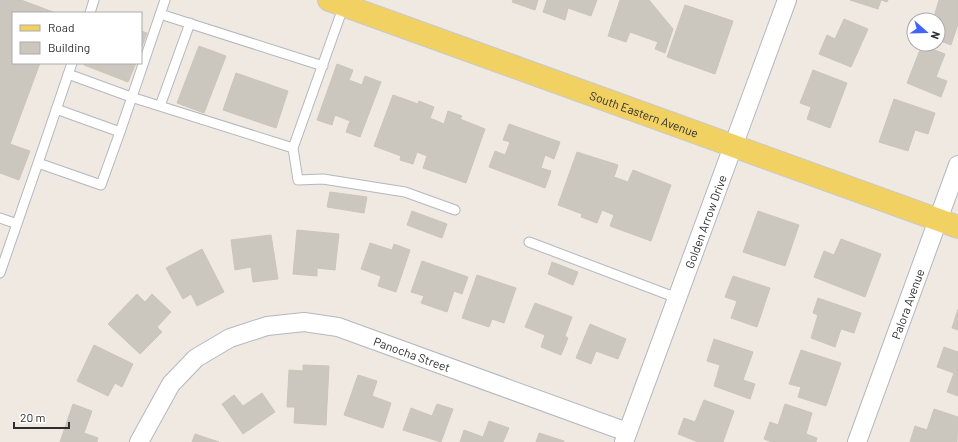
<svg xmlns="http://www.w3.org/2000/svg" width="958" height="442" viewBox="0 0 958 442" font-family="Barlow,sans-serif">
<rect width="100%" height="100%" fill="#efe9e1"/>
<path fill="#cbc7bf" stroke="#cbc5ba" d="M0,0H21L56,13H13V63H40L10,144L30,151L19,180L0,173Z
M513,0H538L535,10L512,2Z
M547,0H597L591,16L568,8L565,20L543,12Z
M620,0H649L673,29L665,53L655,49L658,42L630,32L626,42L608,36Z
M850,0H888L887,2L881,0L878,9Z
M939,0H958V24L951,45L938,40V20H933Z
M685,5L733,21L715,74L667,57Z
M844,19L868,29L851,67L819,54L827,35L835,39Z
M141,31L147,33L141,49Z
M922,45L945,54L936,77L947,81L941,97L907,83Z
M199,46L226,56L204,113L177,103Z
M85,63H136L128,82L84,65Z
M337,64L353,70L349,80L362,85L365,76L381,82L360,137L346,132L350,121L335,115L332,125L317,120Z
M813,70L847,83L830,128L807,119L811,107L800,103Z
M236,73L288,91L276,128L223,110Z
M393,95L418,104L419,101L434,107L430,118L444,124L448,111L462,116L460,119L485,129L466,183L423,168L427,156L417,152L413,164L400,160L401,156L374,146Z
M894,99L935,113L928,134L915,130L908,151L879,142Z
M509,124L560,142L554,159L545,155L541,168L551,171L545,188L489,167L495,151L505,155L510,142L503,140Z
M577,152L618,165L614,177L628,182L633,170L671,185L651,241L610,226L614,215L602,210L597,223L581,217L582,214L558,205Z
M330,192L367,197L364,213L327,207Z
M412,211L447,224L442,238L407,225Z
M758,211L799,225L785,266L743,252Z
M297,230L339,234L335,270L317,268V276L293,274Z
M271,235L278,279L253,282L251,267L235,270L231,240Z
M841,239L881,254L865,297L814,277L824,251L834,255Z
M370,243L392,250L394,244L410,250L396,292L378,286L381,276L361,269Z
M202,249L224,292L197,306L191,294L183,299L166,268Z
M422,261L468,277L462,294L454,291L447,312L421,303L424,296L411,292Z
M552,262L578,272L573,285L548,274Z
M477,275L516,288L504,323L492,319L489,327L462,318Z
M733,276L770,288L757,327L731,318L737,301L725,297Z
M137,294L145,302L152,294L171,312L157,327L162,332L140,354L108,324Z
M818,298L861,313L854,333L841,329L835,347L811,338L818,315L813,313Z
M535,303L572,317L565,336L568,338L561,355L541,347L545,335L525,327Z
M958,309V330L952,328Z
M590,324L626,339L618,359L596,351L591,364L576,358Z
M714,339L753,352L743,380L755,384L750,399L714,386L720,365L707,361Z
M94,345L133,364L122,387L115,383L108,396L77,381Z
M944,347L958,352V396L947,392L954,373L937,367Z
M801,350L841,363L826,406L798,397L801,387L789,384Z
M303,365L329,366L326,425L294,423L295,407H287L289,370L303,371Z
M358,375L377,381L372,396L391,403L383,428L344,415Z
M262,393L275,412L243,434L222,404L234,395L243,406Z
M704,400L734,411L723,442H698L678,434L684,418L695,422Z
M73,404L92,411L84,433L98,438L97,442H60Z
M437,404L453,409L441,442L403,430L411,408L432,416Z
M785,404L812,413L806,434L817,438L816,442H772L764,439L770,422L778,425Z
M934,409L958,417L957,442H910L915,426L927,430Z
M489,421L509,428L503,442H460L464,430L483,437Z
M539,433L564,441V442H536Z
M195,434L219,442H192Z"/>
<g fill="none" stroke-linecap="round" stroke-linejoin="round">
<defs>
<path id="lane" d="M90,13L94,0
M160,14L323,66
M72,63L38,163L101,185L120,132
M68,74L131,97L293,148L344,5
M160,106L190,23
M56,109L120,132L165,0
M293,148L298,180L323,179L405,192L455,210
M0,218L17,224
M529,242L677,298
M0,273L38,163"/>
<g id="street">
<path id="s1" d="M139,442L171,384L196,358L230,338L267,326L304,322L338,327L627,432"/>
<path id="s2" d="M624,442L787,0"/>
<path id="s3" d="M857,442L958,165"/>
</g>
<g id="primary">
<path id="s4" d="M329,0L958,227"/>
</g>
</defs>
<use href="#lane" stroke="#b4b7c1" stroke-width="11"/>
<use href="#street" stroke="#b4b7c1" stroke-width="20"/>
<use href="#primary" stroke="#c9c9c9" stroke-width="24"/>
<use href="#lane" stroke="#fff" stroke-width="9"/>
<use href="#street" stroke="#fff" stroke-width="18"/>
<use href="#primary" stroke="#f2d163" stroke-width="22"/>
</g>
<g text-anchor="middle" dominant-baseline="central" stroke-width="3" stroke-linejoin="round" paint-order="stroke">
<g font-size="12" fill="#2e2e2e" stroke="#fff">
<text stroke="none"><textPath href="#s4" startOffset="335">South Eastern Avenue</textPath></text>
<text stroke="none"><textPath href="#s2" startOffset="235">Golden Arrow Drive</textPath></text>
<text stroke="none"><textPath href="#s3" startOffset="147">Palora Avenue</textPath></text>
<text stroke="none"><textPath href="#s1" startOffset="331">Panocha Street</textPath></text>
</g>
</g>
<rect x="12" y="12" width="130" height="52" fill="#ffffff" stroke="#ababab"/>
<rect x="20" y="25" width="20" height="6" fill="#f2d163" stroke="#ababab"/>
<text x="48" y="32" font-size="12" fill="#2e2e2e">Road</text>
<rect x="20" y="42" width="20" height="12" fill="#cbc7bf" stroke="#ababab"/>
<text x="48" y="52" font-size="12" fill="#2e2e2e">Building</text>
<g transform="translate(926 32) rotate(110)"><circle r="19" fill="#ffffff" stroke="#ababab"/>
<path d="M0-3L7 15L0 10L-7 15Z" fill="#4264fb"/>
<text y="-6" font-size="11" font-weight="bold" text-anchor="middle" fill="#2e2e2e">N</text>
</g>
<path d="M14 422v6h55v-6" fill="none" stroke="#2e2e2e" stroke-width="2"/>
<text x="20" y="422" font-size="12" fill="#2e2e2e" stroke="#ffffff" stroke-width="3" paint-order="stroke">20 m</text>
</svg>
